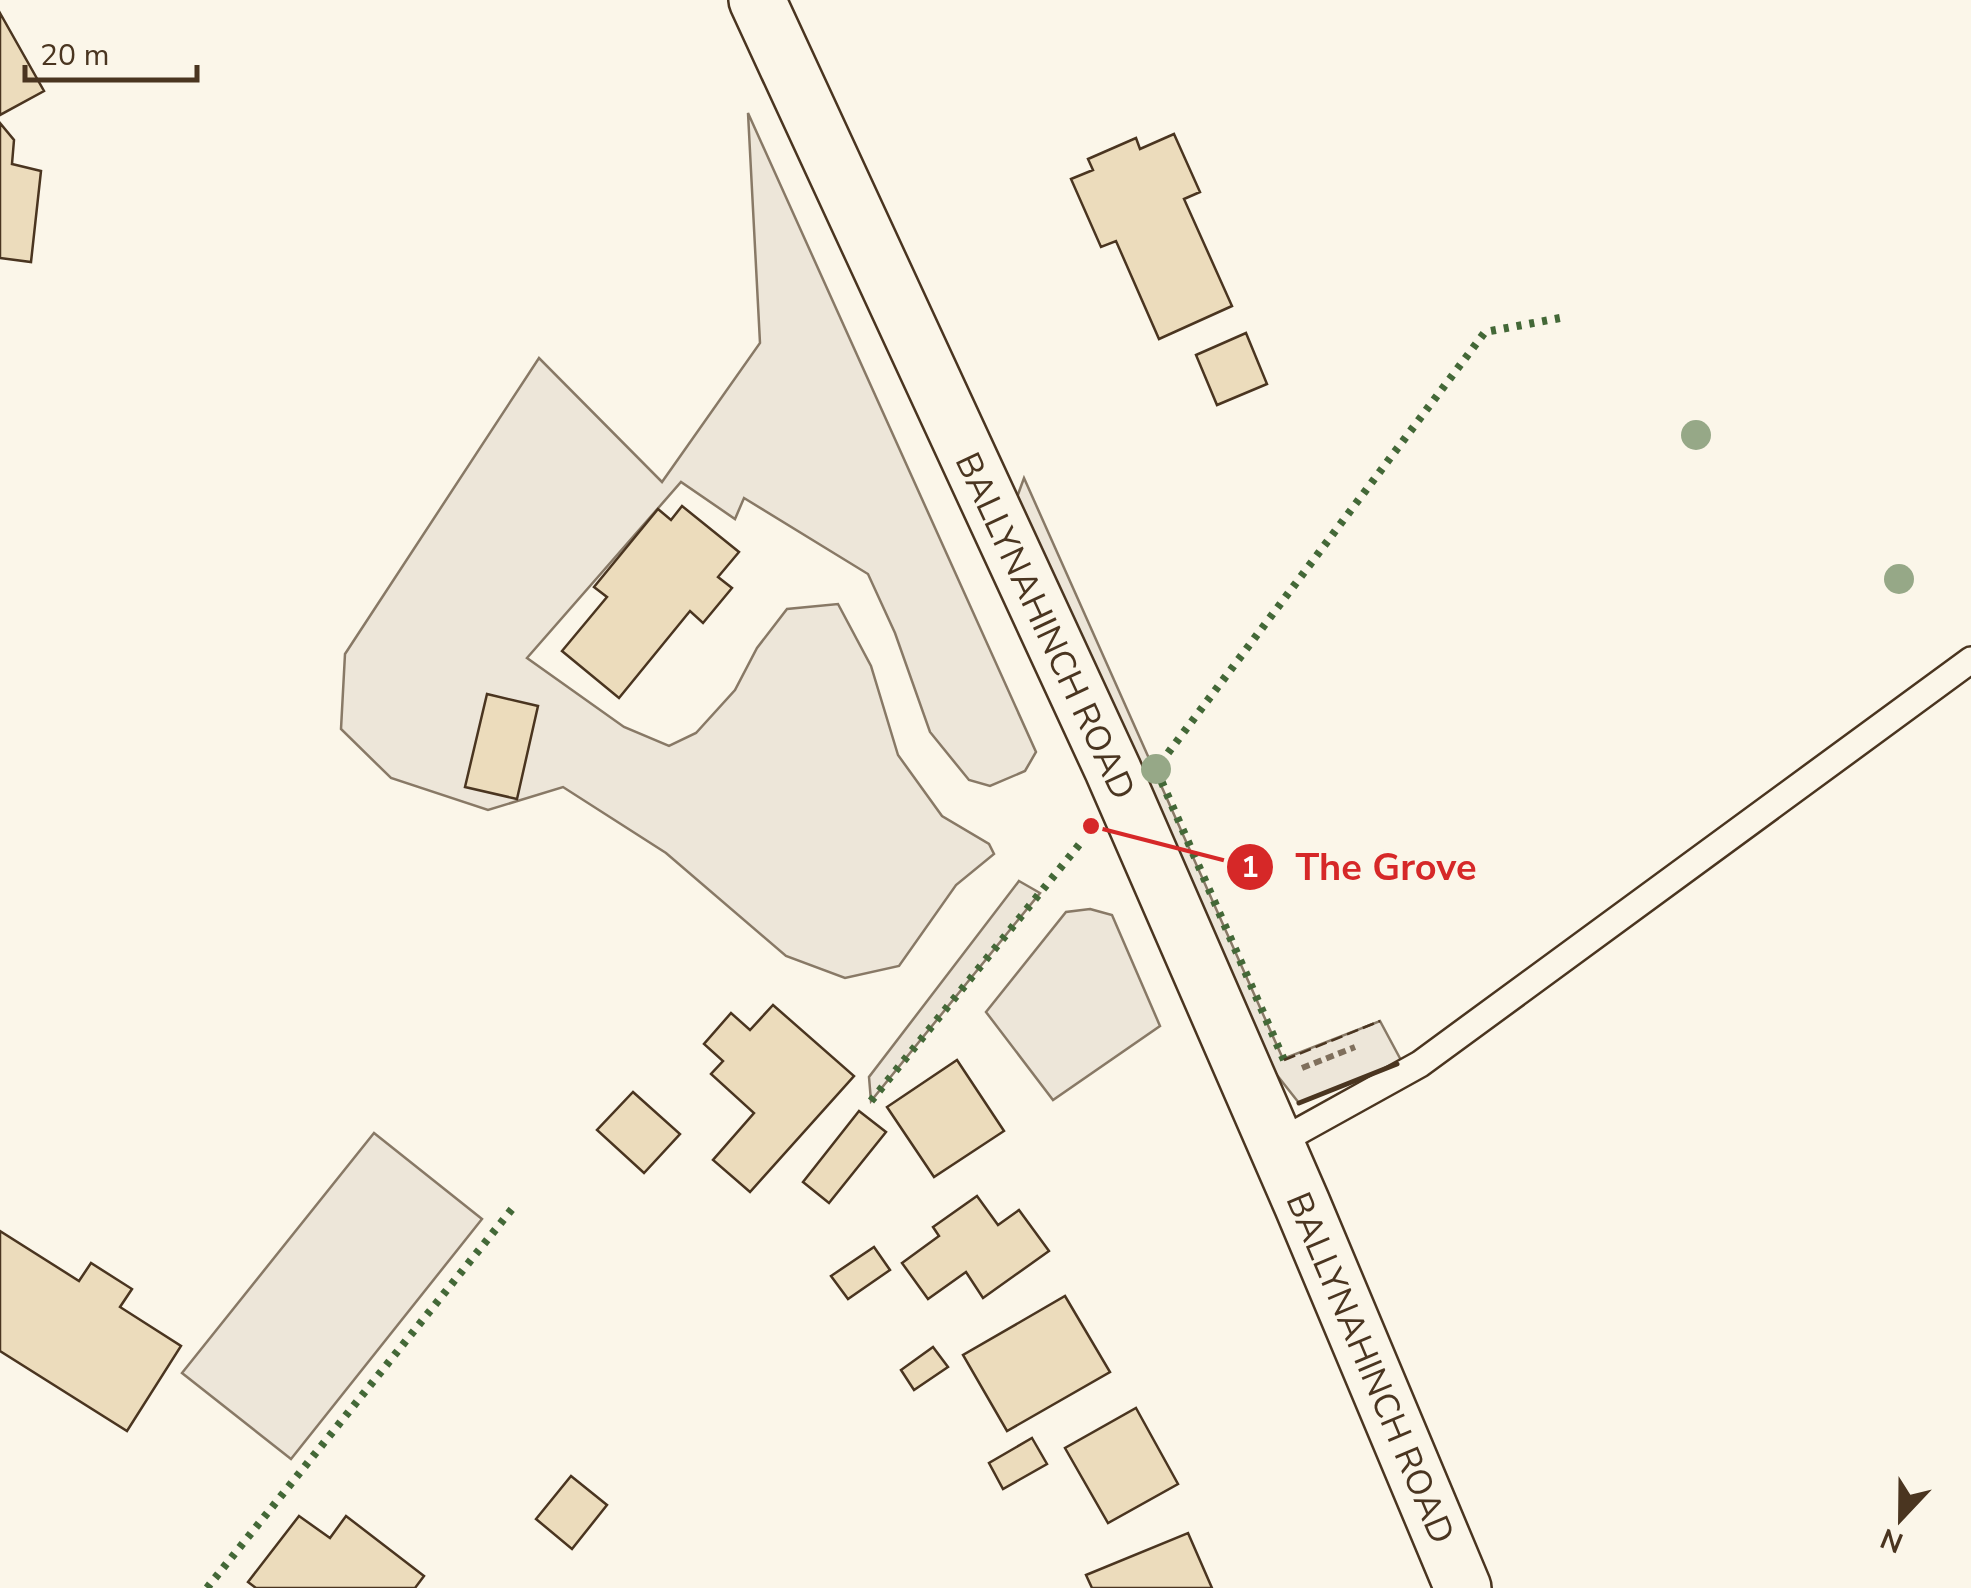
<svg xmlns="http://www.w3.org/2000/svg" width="1971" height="1588" viewBox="0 0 1971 1588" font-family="'Nunito Sans',sans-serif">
<rect width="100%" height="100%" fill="#fbf6e9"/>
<path fill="#ede6d9" stroke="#887966" stroke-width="2.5" d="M748,113L1036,752L1025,771L990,786L969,780L930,732L895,633L868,574L744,498L735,519L681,482L527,658L624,727L669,746L696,733L735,690L757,648L787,609L838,604L871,666L898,755L942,816L989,844L994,854L956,885L899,966L845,978L786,956L666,853L563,787L488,810L391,778L341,729L345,654L539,358L662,482L760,343Z
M1024,478L1283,1059L1380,1021L1402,1062L1299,1103L1265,1060L1016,500Z
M1019,881L1040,893L871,1101L869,1077Z
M1090,909L1112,915L1160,1026L1053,1100L986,1012L1066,912Z
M374,1133L482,1219L291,1459L182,1373Z"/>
<path fill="#ecdcbc" stroke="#4a3520" stroke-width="2.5" d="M0,13L44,91L0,115Z
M0,123L14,140L12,164L41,171L31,262L0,258Z
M1174,134L1200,192L1184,199L1232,306L1159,339L1116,241L1101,247L1071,179L1093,170L1088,159L1136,138L1140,149Z
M1246,333L1267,384L1217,405L1196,355Z
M682,506L739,552L718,577L732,588L703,623L690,611L619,698L562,651L607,597L594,587L658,509L671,520Z
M487,694L538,706L517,799L465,787Z
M773,1005L854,1076L750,1192L713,1160L754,1113L711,1074L723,1061L704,1044L731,1013L750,1030Z
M957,1060L1004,1131L934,1177L887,1107Z
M633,1092L680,1134L644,1173L597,1130Z
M859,1111L886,1132L829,1203L803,1182Z
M977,1196L998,1225L1019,1210L1049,1251L983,1298L966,1272L928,1299L902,1263L939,1236L933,1227Z
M0,1231L79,1281L91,1263L132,1289L120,1307L181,1346L127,1431L0,1351Z
M874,1247L890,1270L848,1299L831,1276Z
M1065,1296L1110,1372L1007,1431L963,1355Z
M933,1347L948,1367L914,1390L901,1370Z
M1136,1408L1178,1484L1108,1523L1065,1448Z
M1032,1438L1047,1464L1003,1489L989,1463Z
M571,1476L607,1505L572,1549L536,1519Z
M299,1516L330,1538L346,1516L424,1576L415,1588H256L248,1582Z
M1188,1533L1212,1588H1092L1086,1575Z"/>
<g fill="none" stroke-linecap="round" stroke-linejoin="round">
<defs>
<path id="service" d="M1274,1145L1420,1064L1971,660"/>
<path id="tertiary" d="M757,0L1113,770L1302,1204L1463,1588"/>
</defs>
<use href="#service" stroke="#4a3520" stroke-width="30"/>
<use href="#tertiary" stroke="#4a3520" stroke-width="60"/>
<path stroke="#7f6f5c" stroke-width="6" stroke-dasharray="8 5" stroke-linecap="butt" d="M1302,1068L1355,1047"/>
<use href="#service" stroke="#fbf6e9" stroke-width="25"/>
<use href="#tertiary" stroke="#fbf6e9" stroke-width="55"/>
<path stroke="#436837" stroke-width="8" stroke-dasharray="5 8" stroke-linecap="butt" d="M1284,1060L1156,769L1485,332L1560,318
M871,1101L1083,840
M207,1588L512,1209"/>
<path stroke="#4a3520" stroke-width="2.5" stroke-dasharray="12 5" stroke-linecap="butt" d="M1284,1060L1380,1021"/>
<path stroke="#4a3520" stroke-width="5" d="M1299,1103L1397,1064"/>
</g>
<g fill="#96a887">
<circle cx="1696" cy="435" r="15"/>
<circle cx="1899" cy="579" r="15"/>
<circle cx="1156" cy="769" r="15"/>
</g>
<g text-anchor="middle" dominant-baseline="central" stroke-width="8" stroke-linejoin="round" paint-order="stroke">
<g font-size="35" fill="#4a3520" stroke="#fbf6e9">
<text transform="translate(1045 626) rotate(65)">BALLYNAHINCH ROAD</text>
<text transform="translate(1370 1368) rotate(67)">BALLYNAHINCH ROAD</text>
</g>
</g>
<path fill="none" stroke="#d62828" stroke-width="4" d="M1091 826L1250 867"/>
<g fill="#d62828" stroke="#fbf6e9" stroke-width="4">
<circle cx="1091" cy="826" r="10"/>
<circle cx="1250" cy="867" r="25"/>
</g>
<g font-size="30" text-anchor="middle" font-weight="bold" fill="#fff">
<text x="1250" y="877">1</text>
</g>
<g font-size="38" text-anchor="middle" font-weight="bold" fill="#d62828" stroke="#fbf6e9" stroke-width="8" stroke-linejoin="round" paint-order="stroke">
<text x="1386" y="880">The Grove</text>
</g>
<g transform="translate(1901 1518) rotate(202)" stroke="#fbf6e9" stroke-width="8" paint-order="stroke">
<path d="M0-8L18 38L0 25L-18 38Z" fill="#4a3520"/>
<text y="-15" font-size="28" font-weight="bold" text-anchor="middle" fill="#4a3520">N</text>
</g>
<path d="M25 65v15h172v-15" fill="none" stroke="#4a3520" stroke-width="5"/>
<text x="40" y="65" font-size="30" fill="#4a3520" stroke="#fbf6e9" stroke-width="8" paint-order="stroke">20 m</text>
</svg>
